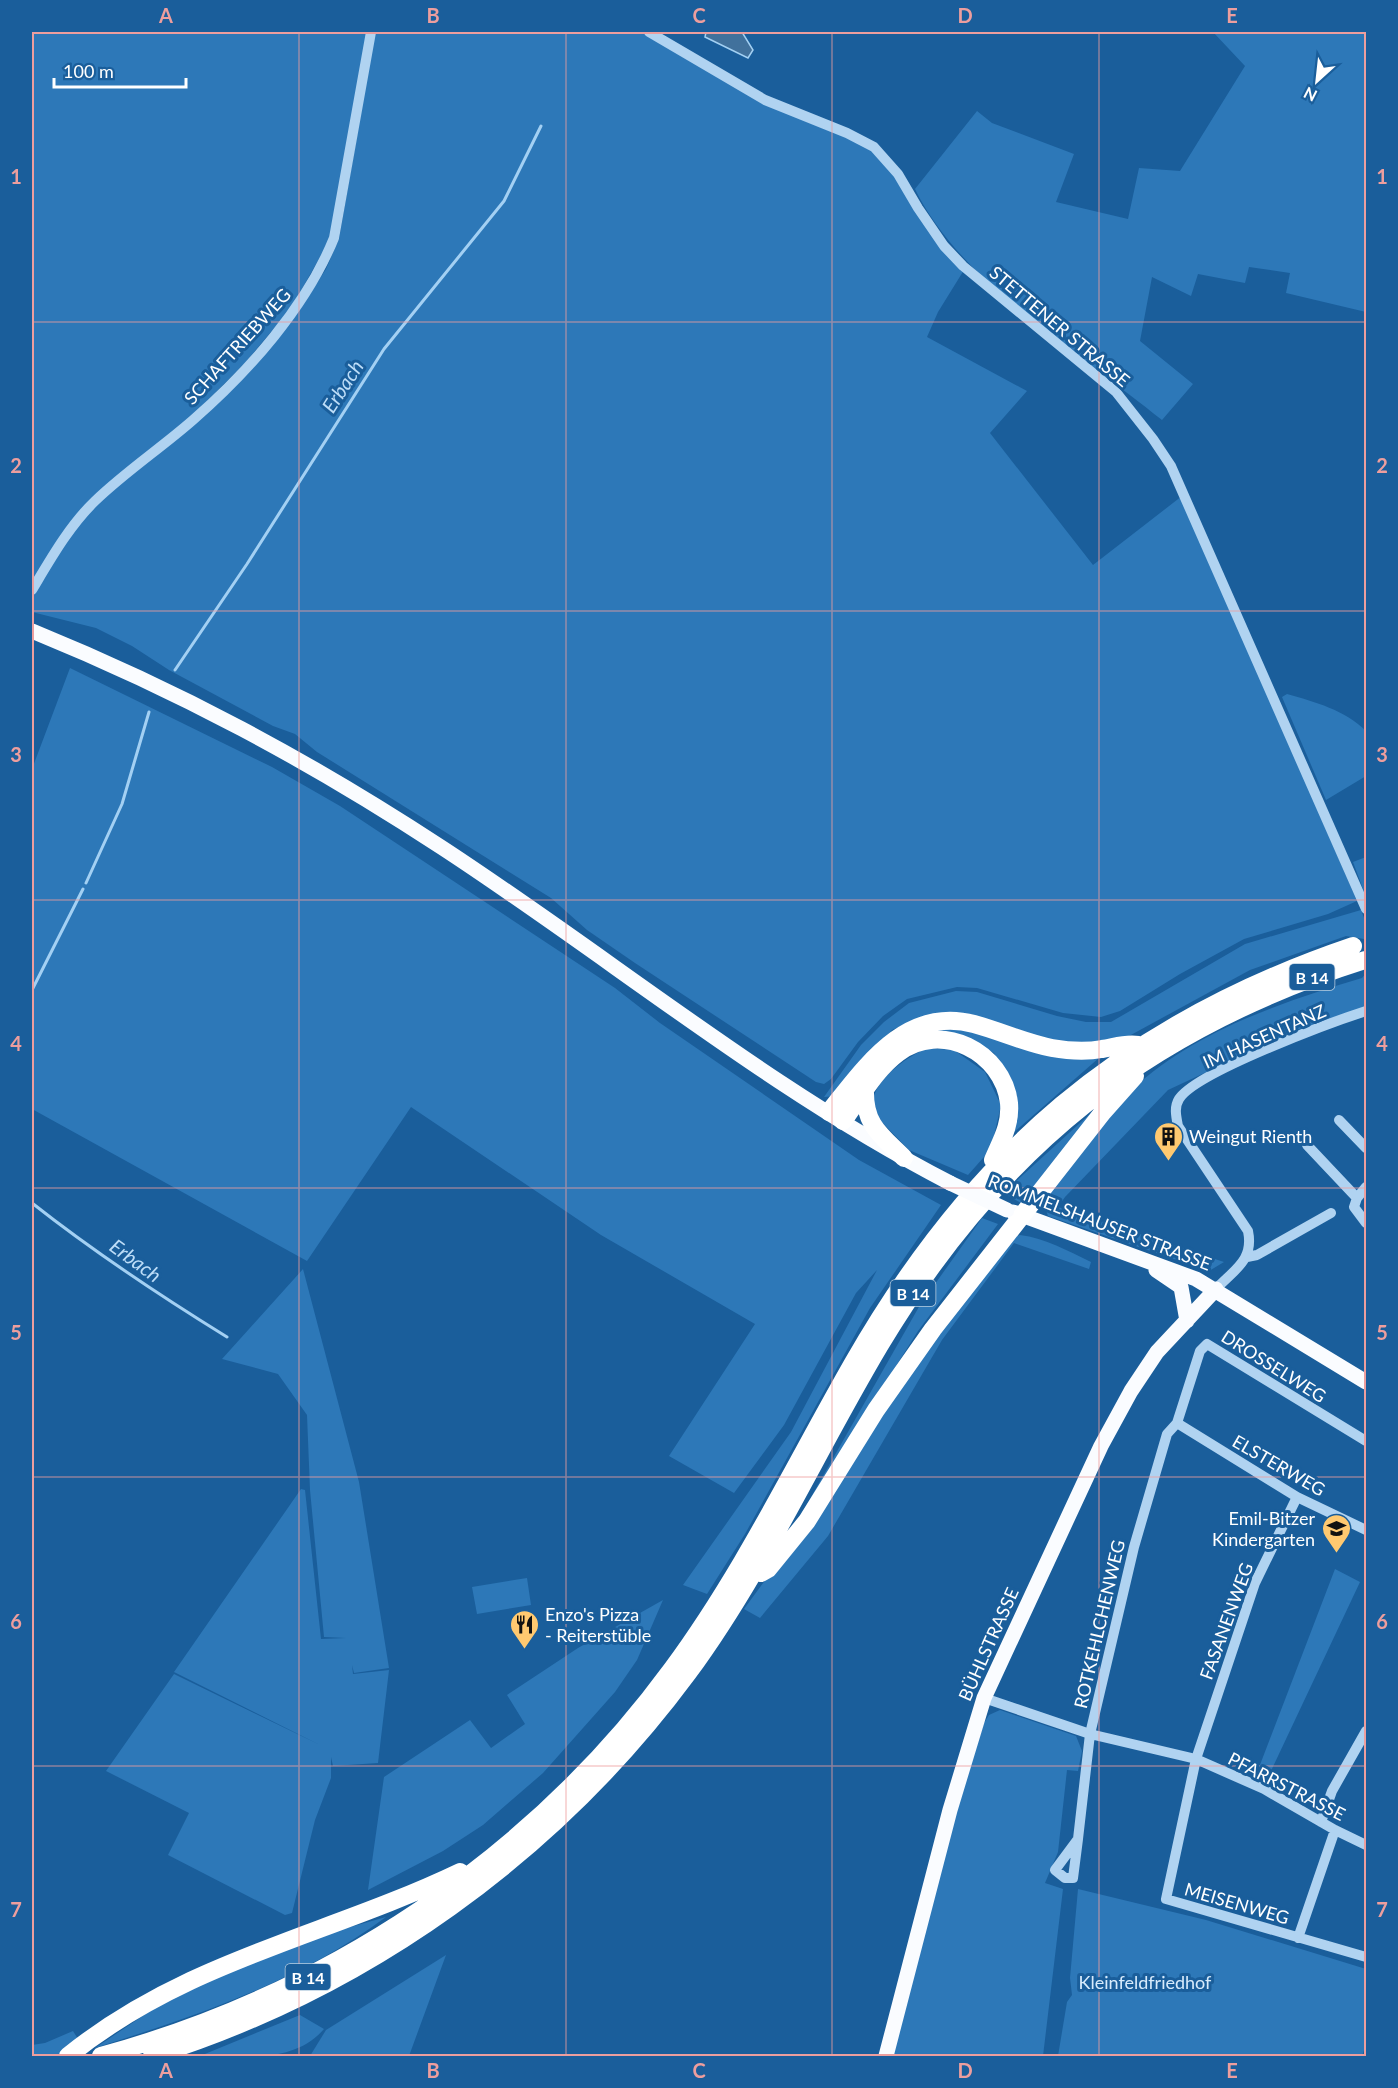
<svg xmlns="http://www.w3.org/2000/svg" width="1398" height="2088" viewBox="0 0 1398 2088" font-family="Lato,sans-serif">
<rect width="100%" height="100%" fill="#1a5e9b"/>
<path fill="#2d78b8" d="M32,32H367L332,236L291,308L244,364L193,415L93,499L32,584Z
M375,32H646L681,56L848,137L882,156L964,270L938,312L927,337L1027,391L990,433L1093,565L1182,496L1357,901L1328,914L1244,939L1180,974L1120,1011L1101,1017L1063,1013L977,988L957,987L907,999L883,1016L858,1042L831,1079L824,1084L816,1082L635,963L587,930L551,898L317,752L295,734L273,726L169,670L132,646L96,628L32,612V597L67,540L96,504L197,421L297,314L326,269L339,239Z
M1213,32H1366V312L1286,293L1290,273L1249,267L1245,283L1198,274L1191,296L1152,277L1140,341L1193,384L1162,420C1083,356 959,281 915,189L977,111L992,123L1074,154L1056,202L1128,219L1139,168L1180,171L1245,66Z
M70,668L272,767L340,806L615,988L660,1023L859,1160L941,1205L870,1308L745,1534L707,1594L683,1585L791,1432L877,1270L856,1293L784,1425L734,1493L669,1456L755,1324L601,1235L411,1107L307,1261L32,1109V769Z
M1287,694C1315,702 1345,710 1366,731V776L1326,800L1282,697Z
M1366,857V897L1353,862Z
M1361,910L1366,923V949L1364,939L1346,936L1250,970L1129,1036L1083,1046L1040,1041L971,1014L925,1016L892,1030L835,1096L824,1097L861,1045L884,1022L909,1003L956,991L977,992L1057,1016L1086,1022H1111L1245,944Z
M1366,973V1007L1299,1029L1168,1090L1065,1197L1058,1207L1224,1262L1209,1271L1048,1216L1045,1207L1046,1198C1071,1166 1096,1126 1124,1097C1189,1033 1276,1004 1362,978Z
M963,1027L1100,1057L1013,1133L1014,1092L994,1053L963,1036H922L923,1030Z
M926,1048L954,1050L985,1072L1001,1105L991,1149L968,1175L909,1150L872,1112C873,1106 872,1098 875,1093C884,1073 907,1058 926,1048Z
M1102,1103L1023,1204L1003,1193Z
M982,1218L998,1224L918,1331L789,1536L920,1305Z
M1020,1235C1045,1238 1068,1251 1091,1262L1089,1269L1014,1243L942,1340L828,1536L760,1618L744,1609L856,1456L927,1348L1013,1237Z
M303,1269L359,1482L389,1668L354,1673L352,1665L353,1674L389,1670L378,1763L333,1766L331,1757V1778L315,1820L292,1913L285,1915L168,1855L189,1813L106,1771L174,1674L320,1745L174,1672L301,1489L305,1490L321,1639L346,1638L324,1637L310,1490L307,1415L278,1374L222,1359Z
M1335,1569L1360,1582L1269,1775L1258,1770Z
M527,1578L531,1605L477,1614L472,1587Z
M663,1600L637,1660L615,1692L543,1773L483,1825L443,1851L368,1890L384,1777L470,1720L491,1748L525,1724L507,1695L578,1648Z
M1000,1710L1076,1736L1082,1751L1078,1771L1067,1770L1058,1852L1045,1883L1063,1889L1043,2056H892L960,1799L984,1723L989,1715Z
M1078,1889L1206,1920L1366,1969V2044L1362,2056H1058L1067,2002L1072,1995L1070,1978Z
M386,1917C300,1981 196,2016 95,2048L174,1995L304,1940Z
M446,1955L409,2056H310L326,2030Z
M300,2015L324,2029C294,2064 241,2057 200,2056Z
M73,2031L78,2039L58,2056H32V2045L45,2043Z"/>
<path fill="#41719c" stroke="#a3d0f3" stroke-width="1.5" d="M706,32H742L753,50L748,58L705,37Z"/>
<g fill="none" stroke-linecap="round" stroke-linejoin="round">
<path stroke="#a3d0f3" stroke-width="3" d="M175,670L247,564L384,349L504,201L541,126
M86,883L122,804L149,712
M32,990L83,889
M32,1203C94,1252 159,1295 227,1337"/>
<path stroke="#b0d3f1" stroke-width="10" d="M649,32L765,100L847,133L874,147L898,174L918,208L944,246L963,266L1116,392L1153,439L1171,466L1366,909
M32,590C50,560 69,526 95,501C125,472 161,448 193,420C249,371 306,307 334,238L371,32
M1339,1120L1366,1148
M1307,1145L1357,1198
M1366,1187L1357,1198L1354,1207L1366,1223
M1247,1257L1257,1255L1331,1213
M1216,1289C1235,1269 1254,1260 1248,1231L1178,1126C1176,1116 1174,1107 1179,1099C1196,1072 1332,1022 1366,1011
M1177,1423L1297,1497L1366,1530
M1297,1497L1255,1583L1196,1759L1166,1899L1366,1957
M984,1698L1090,1734L1196,1759L1264,1789L1335,1830L1366,1845
M1321,1822L1332,1791L1366,1731
M1078,1839L1073,1878H1065L1055,1870L1078,1839L1090,1734L1134,1547L1167,1434L1177,1423L1200,1351L1207,1344L1366,1441
M1298,1938L1335,1830"/>
<path stroke="#fafcff" stroke-width="15" d="M32,631C179,691 308,760 441,847C611,958 770,1090 950,1183
M1013,1212L1196,1279L1366,1382
M1156,1270L1181,1287L1187,1321
M886,2056L950,1810L984,1698L1101,1446L1131,1391L1157,1352L1216,1289"/>
<path stroke="#fff" stroke-width="18" d="M865,1090C864,1125 881,1135 904,1158
M829,1112C866,1066 906,1006 974,1024C1000,1031 1026,1043 1052,1048C1069,1051 1086,1052 1102,1049C1115,1047 1125,1043 1138,1045
M843,1121C860,1098 875,1070 898,1053C941,1020 1003,1052 1009,1103C1011,1125 1001,1141 993,1160
M761,1573L768,1569L807,1521L876,1410L933,1329L1103,1112L1135,1076
M68,2056C187,1960 326,1936 460,1872
M101,2056C327,1994 532,1860 672,1669C743,1573 794,1466 853,1363C973,1153 1123,1024 1353,946
M152,2056C366,1989 555,1853 688,1673C763,1571 815,1454 880,1345C998,1148 1147,1029 1365,960"/>
<path stroke="#fafcff" stroke-width="15" d="M950,1183L1007,1210"/>
</g>
<path fill="none" stroke="#ed9e9e" stroke-width="1.5" stroke-opacity="0.55" d="M299,32V2056M566,32V2056M832,32V2056M1099,32V2056M32,322H1366M32,611H1366M32,900H1366M32,1188H1366M32,1477H1366M32,1766H1366"/>
<defs>
<symbol id="building-pin" viewBox="-11 -11 22 30"><path d="M0 17L-7.5 6A9.5 9.5 0 1 1 7.5 6Z" fill="#ffc970" stroke="#1a5e9b"/><path d="M-4-6H4V6H1V3H-1V6H-4ZM-2.5-4.3h1.7v1.8h-1.7ZM.8-4.3h1.7v1.8H.8ZM-2.5-1h1.7V.8h-1.7ZM.8-1h1.7V.8H.8Z" fill="#111"/></symbol>
<symbol id="school-pin" viewBox="-11 -11 22 30"><path d="M0 17L-7.5 6A9.5 9.5 0 1 1 7.5 6Z" fill="#ffc970" stroke="#1a5e9b"/><path d="M0-5L7-2L0 1L-7-2ZM-4 1L0 2.5L4 1V4Q0 6-4 4Z" fill="#111"/></symbol>
<symbol id="restaurant-pin" viewBox="-11 -11 22 30"><path d="M0 17L-7.5 6A9.5 9.5 0 1 1 7.5 6Z" fill="#ffc970" stroke="#1a5e9b"/><path d="M-5-6h1v4h1v-4h1v4h1v-4h1v5L-1.5 .5V6h-2V.5L-5-1ZM5-6V6H3V1.5H1.5Q1.5-4 5-6Z" fill="#111"/></symbol>
</defs>
<g fill-rule="evenodd">
<use href="#building-pin" x="1152" y="1120" width="33" height="45"/>
<use href="#school-pin" x="1320" y="1512" width="33" height="45"/>
<use href="#restaurant-pin" x="508" y="1608" width="33" height="45"/>
</g>
<g text-anchor="middle" dominant-baseline="central" stroke-width="6" stroke-linejoin="round" paint-order="stroke">
<g fill="#1a5e9b" stroke="#bacfe1" stroke-width="1.5">
<rect x="1289.5" y="964" width="45" height="26" rx="4.5"/>
<rect x="890.5" y="1280" width="45" height="26" rx="4.5"/>
<rect x="285.5" y="1964" width="45" height="26" rx="4.5"/>
</g>
<g font-size="16" font-weight="bold" fill="#fff">
<text x="1312" y="977">B 14</text>
<text x="913" y="1293">B 14</text>
<text x="308" y="1977">B 14</text>
</g>
<g font-size="18" fill="#fff" stroke="#1a5e9b">
<text transform="translate(1060 326) rotate(40)">STETTENER STRASSE</text>
<text transform="translate(237 346) rotate(-48)">SCHAFTRIEBWEG</text>
<text transform="translate(1264 1036) rotate(-24)">IM HASENTANZ</text>
<text transform="translate(1100 1222) rotate(21)">ROMMELSHAUSER STRASSE</text>
<text transform="translate(1274 1366) rotate(32)">DROSSELWEG</text>
<text transform="translate(1279 1465) rotate(30)">ELSTERWEG</text>
<text transform="translate(1226 1621) rotate(-70)">FASANENWEG</text>
<text transform="translate(1099 1624) rotate(-77)">ROTKEHLCHENWEG</text>
<text transform="translate(988 1644) rotate(-66)">BÜHLSTRASSE</text>
<text transform="translate(1287 1786) rotate(27)">PFARRSTRASSE</text>
<text transform="translate(1237 1903) rotate(16)">MEISENWEG</text>
</g>
<g font-size="18" fill="#fff" stroke="#1a5e9b" text-anchor="start">
<text x="1189" y="1136">Weingut Rienth</text>
<text x="1315" y="1518" text-anchor="end">Emil-Bitzer<tspan x="1315" dy="21">Kindergarten</tspan></text>
<text x="545" y="1614">Enzo's Pizza<tspan x="545" dy="21">- Reiterstüble</tspan></text>
</g>
<g font-size="18" fill="#d7ebfc" stroke="#1a5e9b">
<text x="1145" y="1982">Kleinfeldfriedhof</text>
</g>
<g font-size="20" font-style="italic" fill="#bdddf8" stroke="#1a5e9b">
<text transform="translate(342 386) rotate(-57)">Erbach</text>
<text transform="translate(136 1260) rotate(36)">Erbach</text>
</g>
</g>
<rect width="1398" height="2088" fill="none" stroke="#1a5e9b" stroke-width="66"/>
<g transform="translate(1317 81) rotate(207)" stroke="#1a5e9b" stroke-width="4.5" paint-order="stroke">
<path d="M0-4.5L10 22L0 15L-10 22Z" fill="#ffffff"/>
<text y="-9" font-size="16" font-weight="bold" text-anchor="middle" fill="#ffffff">N</text>
</g>
<path d="M54 78v9h132v-9" fill="none" stroke="#ffffff" stroke-width="3"/>
<text x="63" y="78" font-size="18" fill="#ffffff" stroke="#1a5e9b" stroke-width="4.5" paint-order="stroke">100 m</text>
<rect x="33" y="33" width="1332" height="2022" fill="none" stroke="#ed9e9e" stroke-width="2"/>
<g font-size="20" text-anchor="middle" font-weight="bold" fill="#ed9e9e">
<text x="166" y="23">A</text>
<text x="433" y="23">B</text>
<text x="699" y="23">C</text>
<text x="965" y="23">D</text>
<text x="1232" y="23">E</text>
<text x="16" y="184">1</text>
<text x="1382" y="184">1</text>
<text x="16" y="473">2</text>
<text x="1382" y="473">2</text>
<text x="16" y="762">3</text>
<text x="1382" y="762">3</text>
<text x="16" y="1051">4</text>
<text x="1382" y="1051">4</text>
<text x="16" y="1340">5</text>
<text x="1382" y="1340">5</text>
<text x="16" y="1629">6</text>
<text x="1382" y="1629">6</text>
<text x="16" y="1917">7</text>
<text x="1382" y="1917">7</text>
<text x="166" y="2078">A</text>
<text x="433" y="2078">B</text>
<text x="699" y="2078">C</text>
<text x="965" y="2078">D</text>
<text x="1232" y="2078">E</text>
</g>
</svg>
